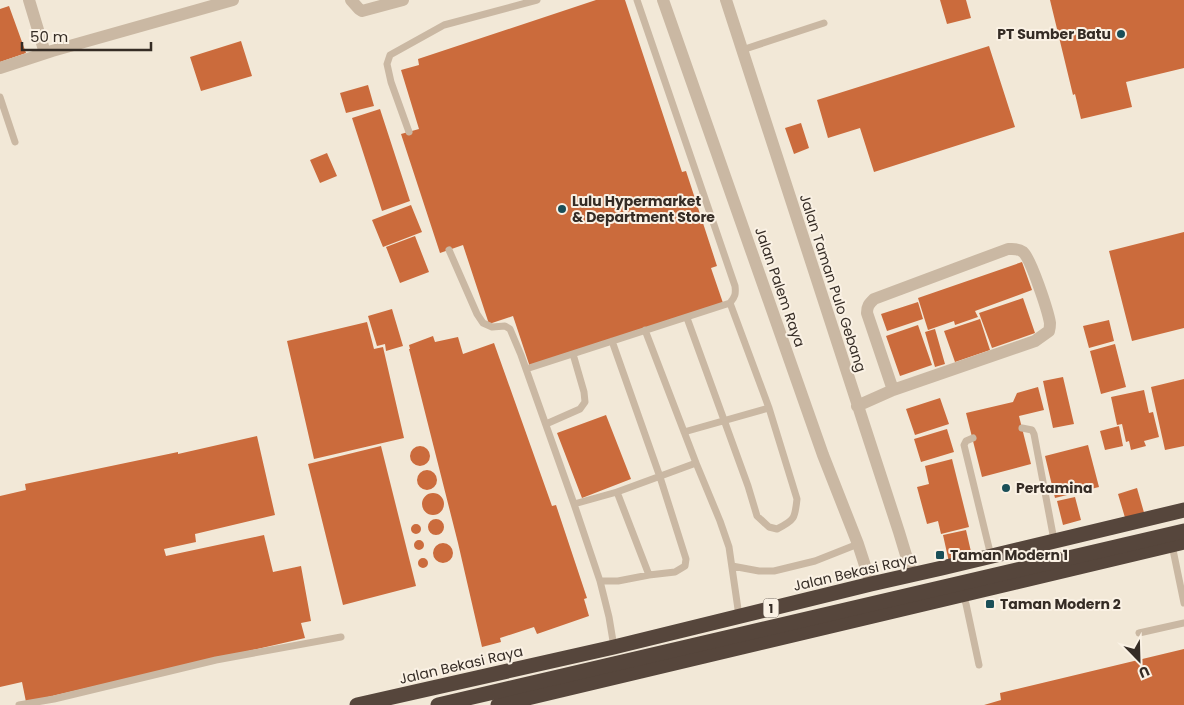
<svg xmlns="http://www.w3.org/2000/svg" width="1184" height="705" viewBox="0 0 1184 705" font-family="Poppins,sans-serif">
<rect width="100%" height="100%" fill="#f2e8d7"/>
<path fill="#cb6b3c" d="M596,0H625L682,172L686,171L717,266L711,268L723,303L530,367L513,316L489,324L463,245L440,253L401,134L419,129L401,70L419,65L418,59Z
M940,0H966L971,18L947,24Z
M1050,0H1184V68L1126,82L1132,107L1081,119L1075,94L1073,95Z
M9,6L26,53L0,62V9Z
M241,41L252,76L201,91L190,57Z
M989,46L1015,127L874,172L860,128L828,138L817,100Z
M368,85L374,106L346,113L340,93Z
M380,109L410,201L382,211L352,118Z
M801,123L809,148L794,154L785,128Z
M327,153L337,176L320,183L310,160Z
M411,205L422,232L383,247L372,220Z
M1184,232V328L1132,341L1109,251Z
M415,236L429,272L400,283L386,247Z
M1022,262L1032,290L975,311L978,317L955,325L954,321L928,330L918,298Z
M1023,298L1035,333L992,348L979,313Z
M918,302L923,319L887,331L881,314Z
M392,309L403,346L386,351L385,344L377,346L368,316Z
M980,319L990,350L955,362L944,331Z
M1109,320L1114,341L1089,348L1083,326Z
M367,322L374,349L383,347L404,438L314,459L287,341Z
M918,325L932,365L900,376L886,336Z
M935,329L945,364L935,367L925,332Z
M433,336L435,342L458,337L463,354L494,343L552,506L556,505L587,598L584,599L589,616L537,634L534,627L500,638L501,642L482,647L458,543L409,349H410L409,345Z
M1115,344L1126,387L1101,394L1090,351Z
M1063,377L1074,424L1053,428L1043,381Z
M1184,379V446L1165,450L1151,387Z
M1038,387L1044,410L1019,416L1031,464L982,477L966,413L1013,402L1017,393Z
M1144,390L1149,413L1153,412L1159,437L1144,441L1146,446L1131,450L1129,441L1126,442L1122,424L1117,425L1111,397Z
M940,398L949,424L915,435L906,409Z
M606,415L631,479L582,498L557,433Z
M1119,426L1123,446L1105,450L1100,431Z
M947,429L954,452L921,462L914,439Z
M257,436L275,515L195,534L196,542L164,549L166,556L264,535L273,572L301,566L311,621L301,623L305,638L26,702L22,682L0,687V496L26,490L25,484L178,452V454Z
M1088,445L1099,487L1055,498L1045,456Z
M381,446L416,586L343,605L308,464Z
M410 456a10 10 0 1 1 20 0a10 10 0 1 1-20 0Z
M952,459L969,527L941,534L938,521L927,524L917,487L929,484L925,466Z
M417 480a10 10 0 1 1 20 0a10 10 0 1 1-20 0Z
M1137,488L1145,516L1126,521L1118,494Z
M422 504a11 11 0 1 1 22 0a11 11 0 1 1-22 0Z
M1075,497L1081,520L1063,525L1057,501Z
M428 527a8 8 0 1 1 16 0a8 8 0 1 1-16 0Z
M411 529a5 5 0 1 1 10 0a5 5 0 1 1-10 0Z
M966,530L972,556L949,562L943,535Z
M414 545a5 5 0 1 1 10 0a5 5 0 1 1-10 0Z
M433 553a10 10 0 1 1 20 0a10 10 0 1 1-20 0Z
M418 563a5 5 0 1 1 10 0a5 5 0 1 1-10 0Z
M1184,649V705H984L1001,700L1000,693Z"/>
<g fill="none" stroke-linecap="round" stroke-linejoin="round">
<path stroke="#cab8a3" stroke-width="7" d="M742,50L824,23
M0,97L15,142
M409,132L391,82L387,64L390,55L444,25L537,0
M449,250L477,314L483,323L492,327L505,326L510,329L521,355L574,504L600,581L609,617L614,647
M687,318L748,486L757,516L769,527L777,529C795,520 795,518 797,499L769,408L730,303
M645,330L696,463L720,521L729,547L739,616
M526,369L730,303C735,297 736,294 735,286L637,0
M546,424L580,409L585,402L584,392L573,354
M1022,428L1032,430L1034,434L1054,540
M684,432L769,408
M973,438L966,441L964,445L991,556
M617,492L649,575
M574,504L617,492L696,463
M1172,545L1184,603
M732,566L759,571H774L815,561L858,544
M600,581H618L649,575L675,572L685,566L686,559L660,477L612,341
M963,595L966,604L979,665
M1139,633L1184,623
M19,705L54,699L216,660L341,637"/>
<path stroke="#cab8a3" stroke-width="12" d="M29,0L45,53
M351,0L359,9L362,11L403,0
M663,0L823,455L858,544L871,584
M726,0L899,532L912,575
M0,68L52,51L233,0
M857,406L893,390L1035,341L1049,331C1050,328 1050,326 1050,323C1048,311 1031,259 1023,252C1018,248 1013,249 1008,249L874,299C869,304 867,306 867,313L893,390"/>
<path stroke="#56463c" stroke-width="15" d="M357,705L614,647L871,584L942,568L1184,510
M498,705L1184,542"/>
<path stroke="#56463c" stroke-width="15" d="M438,705L1184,531"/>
</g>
<g fill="#1a4f58" stroke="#faf1e4" stroke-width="2">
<circle cx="1121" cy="34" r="5"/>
<circle cx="562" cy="209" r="5"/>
<circle cx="1006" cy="488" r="5"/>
<rect x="935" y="550" width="10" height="10" rx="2.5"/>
<rect x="985" y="599" width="10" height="10" rx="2.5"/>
</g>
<g text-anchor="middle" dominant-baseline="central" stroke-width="4" stroke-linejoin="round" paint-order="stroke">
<rect fill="#faf1e4" stroke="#70675e" stroke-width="1" x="763.5" y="598.5" width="15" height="19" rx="4"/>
<g font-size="12" font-weight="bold" fill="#352c25">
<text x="771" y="608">1</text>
</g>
<g font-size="14" font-weight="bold" fill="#352c25" stroke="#faf1e4" text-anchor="start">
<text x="1111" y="34" text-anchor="end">PT Sumber Batu</text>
<text x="572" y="201">Lulu Hypermarket<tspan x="572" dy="16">&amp; Department Store</tspan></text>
<text x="1016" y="488">Pertamina</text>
<text x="950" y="555">Taman Modern 1</text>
<text x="1000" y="604">Taman Modern 2</text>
</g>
<g font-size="14" fill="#352c25" stroke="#faf1e4">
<text transform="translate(833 283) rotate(72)">Jalan Taman Pulo Gebang</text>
<text transform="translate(780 287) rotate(71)">Jalan Palem Raya</text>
<text transform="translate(855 572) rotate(-13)">Jalan Bekasi Raya</text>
<text transform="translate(461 665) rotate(-13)">Jalan Bekasi Raya</text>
</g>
</g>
<g transform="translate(1139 660) rotate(157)" stroke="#faf1e4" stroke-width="4" paint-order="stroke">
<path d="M0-4L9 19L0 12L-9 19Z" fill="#352c25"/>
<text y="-8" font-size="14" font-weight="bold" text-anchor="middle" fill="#352c25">U</text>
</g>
<path d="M22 42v8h129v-8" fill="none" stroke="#352c25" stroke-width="2.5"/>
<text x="30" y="42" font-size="15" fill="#352c25" stroke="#faf1e4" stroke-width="4" paint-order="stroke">50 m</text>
</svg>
